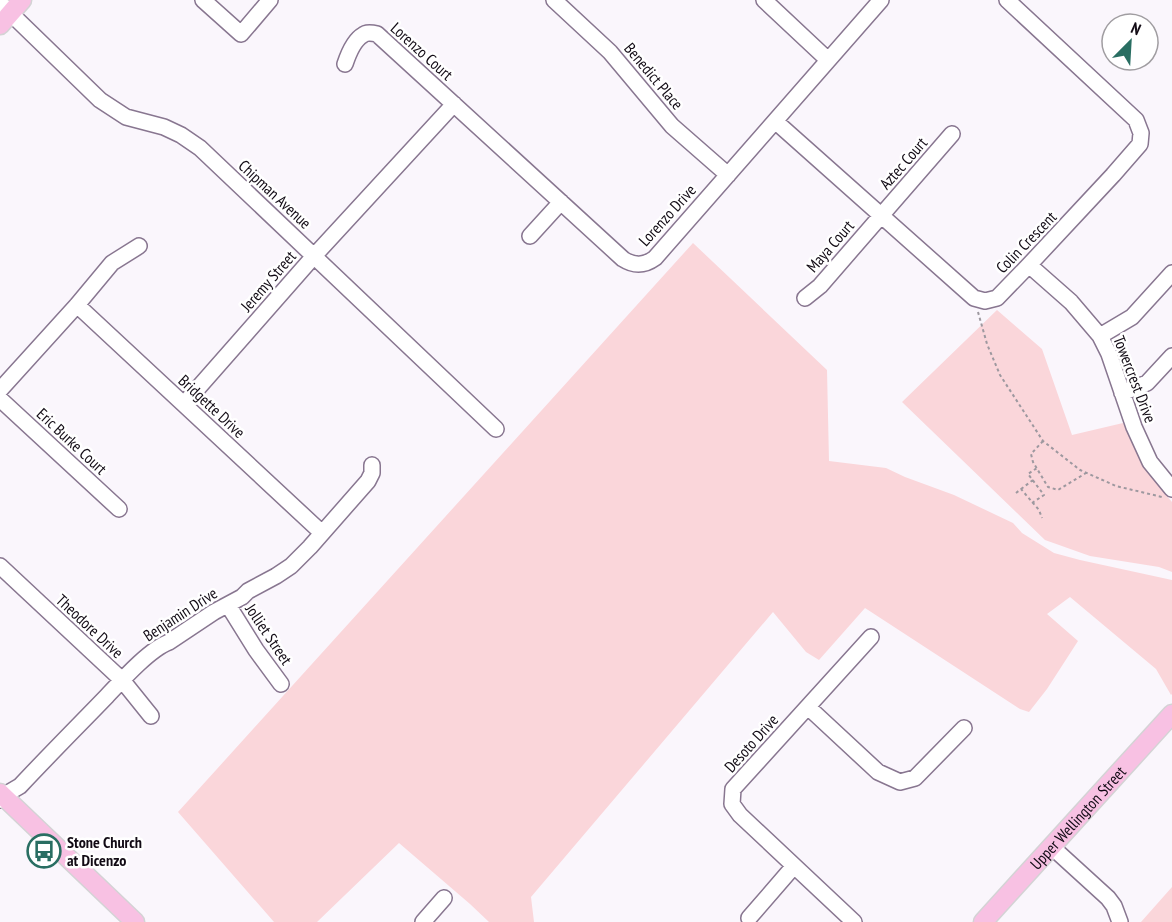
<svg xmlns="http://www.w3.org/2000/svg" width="1172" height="922" viewBox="0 0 1172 922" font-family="'PT Sans Narrow',sans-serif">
<rect width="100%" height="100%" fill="#faf6fc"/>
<path fill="#fad6da" d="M693,243L827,370L829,461L886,468L905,477L954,495L1013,523L1022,533L1054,553L1080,560L1172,580V694L1171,695L1156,669L1070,597L1047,614L1078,641L1047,689L1029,712L1020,709L865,608L819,660L806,652L773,612L531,897L534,922H489L470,904L399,843L317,922H274L178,812Z
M997,310L1042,349L1072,435L1123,423L1160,488L1172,502V572L1159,567L1090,556L1045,540L902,402Z
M1172,887V922H1141Z"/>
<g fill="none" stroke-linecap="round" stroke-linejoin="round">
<defs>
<path id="minor" d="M203,0L241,34L270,0
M554,0L610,52L672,126L728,175
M764,0L828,60
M0,3L100,100L126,117L164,127L181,135L200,148L496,429
M345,64C348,55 354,40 363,35C366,32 373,33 377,34L623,259C634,266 644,266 655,258L881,0
M775,121L974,298L985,301L997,298L1029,265L1113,175L1140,144L1141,133L1136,120L1007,0
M530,236L561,202
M1029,265L1071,302L1100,336L1109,354L1134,427L1150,462L1172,489
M805,298L820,286L952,134
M77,305L322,533
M1100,336L1132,317L1172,273
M0,390L77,305L112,263L139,246
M1122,393L1147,383L1172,356
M0,399L119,509
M184,404L314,256L454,104
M0,566L122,680L151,716
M228,605L256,650L281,684
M808,707L878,772L900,782L915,778L964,728
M0,800L3,796L20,786C49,755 78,726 107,696C122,680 150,649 169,642L214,612L242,597L248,591L276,576L291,566L310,547L368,481L372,473V465
M1052,847L1108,898L1114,906L1120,922
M749,918L794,866
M423,922L444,898
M854,922L740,815L732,804L733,789L871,637"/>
<g id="major">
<path d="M0,25L22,0"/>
<path d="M0,793L135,922"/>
<path id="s1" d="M983,922L1172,714"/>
</g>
</defs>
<use href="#minor" stroke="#887690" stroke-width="18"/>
<use href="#major" stroke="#d4d3d5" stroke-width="21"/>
<path stroke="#9d989f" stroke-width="2" stroke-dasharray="3 3" stroke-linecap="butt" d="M978,312L987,344L1000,375L1043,441L1080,470L1116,486L1162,497
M1043,441L1031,454L1033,462L1048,487L1058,490L1086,473
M1021,489L1033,480
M1016,493L1021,489L1039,510L1042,518
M1032,503L1044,495L1028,474L1037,468"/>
<use href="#minor" stroke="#fff" stroke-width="15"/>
<use href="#major" stroke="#f8c1e3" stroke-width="18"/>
</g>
<defs>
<symbol id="bus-ring" viewBox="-11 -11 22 22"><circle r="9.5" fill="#fff" stroke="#296e62" stroke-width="1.5"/><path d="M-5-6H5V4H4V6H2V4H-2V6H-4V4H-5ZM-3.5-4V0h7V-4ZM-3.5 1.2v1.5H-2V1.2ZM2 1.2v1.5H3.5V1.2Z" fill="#296e62"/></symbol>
</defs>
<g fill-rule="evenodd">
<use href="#bus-ring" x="25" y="832" width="38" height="38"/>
</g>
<g text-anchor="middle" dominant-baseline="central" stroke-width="5" stroke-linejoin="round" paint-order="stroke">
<g font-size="16" fill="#120b15" stroke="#fff">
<text transform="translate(422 51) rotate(42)">Lorenzo Court</text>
<text transform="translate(654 76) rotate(50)">Benedict Place</text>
<text transform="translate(903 163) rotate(-49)">Aztec Court</text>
<text transform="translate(275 194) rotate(43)">Chipman Avenue</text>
<text transform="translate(667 215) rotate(-48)">Lorenzo Drive</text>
<text transform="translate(1026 242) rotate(-46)">Colin Crescent</text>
<text transform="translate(830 246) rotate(-49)">Maya Court</text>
<text transform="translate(268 281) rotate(-49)">Jeremy Street</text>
<text transform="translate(1135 379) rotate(69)">Towercrest Drive</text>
<text transform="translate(212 406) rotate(43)">Bridgette Drive</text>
<text transform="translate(72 441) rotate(43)">Eric Burke Court</text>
<text transform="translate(180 614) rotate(-33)">Benjamin Drive</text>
<text transform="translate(90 626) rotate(43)">Theodore Drive</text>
<text transform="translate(269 634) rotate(56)">Jolliet Street</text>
<text transform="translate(751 743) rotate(-48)">Desoto Drive</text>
<text stroke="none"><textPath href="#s1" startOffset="141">Upper Wellington Street</textPath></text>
</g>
<g font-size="16" font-weight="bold" fill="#120b15" stroke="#fff" text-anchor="start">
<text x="67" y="842">Stone Church<tspan x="67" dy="18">at Dicenzo</tspan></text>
</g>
</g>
<g transform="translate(1130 42) rotate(24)"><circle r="28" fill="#ffffff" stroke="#a09da1" stroke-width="1.5"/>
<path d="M0-4.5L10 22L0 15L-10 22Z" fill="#296e62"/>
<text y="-9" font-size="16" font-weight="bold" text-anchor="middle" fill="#120b15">N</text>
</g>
</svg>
